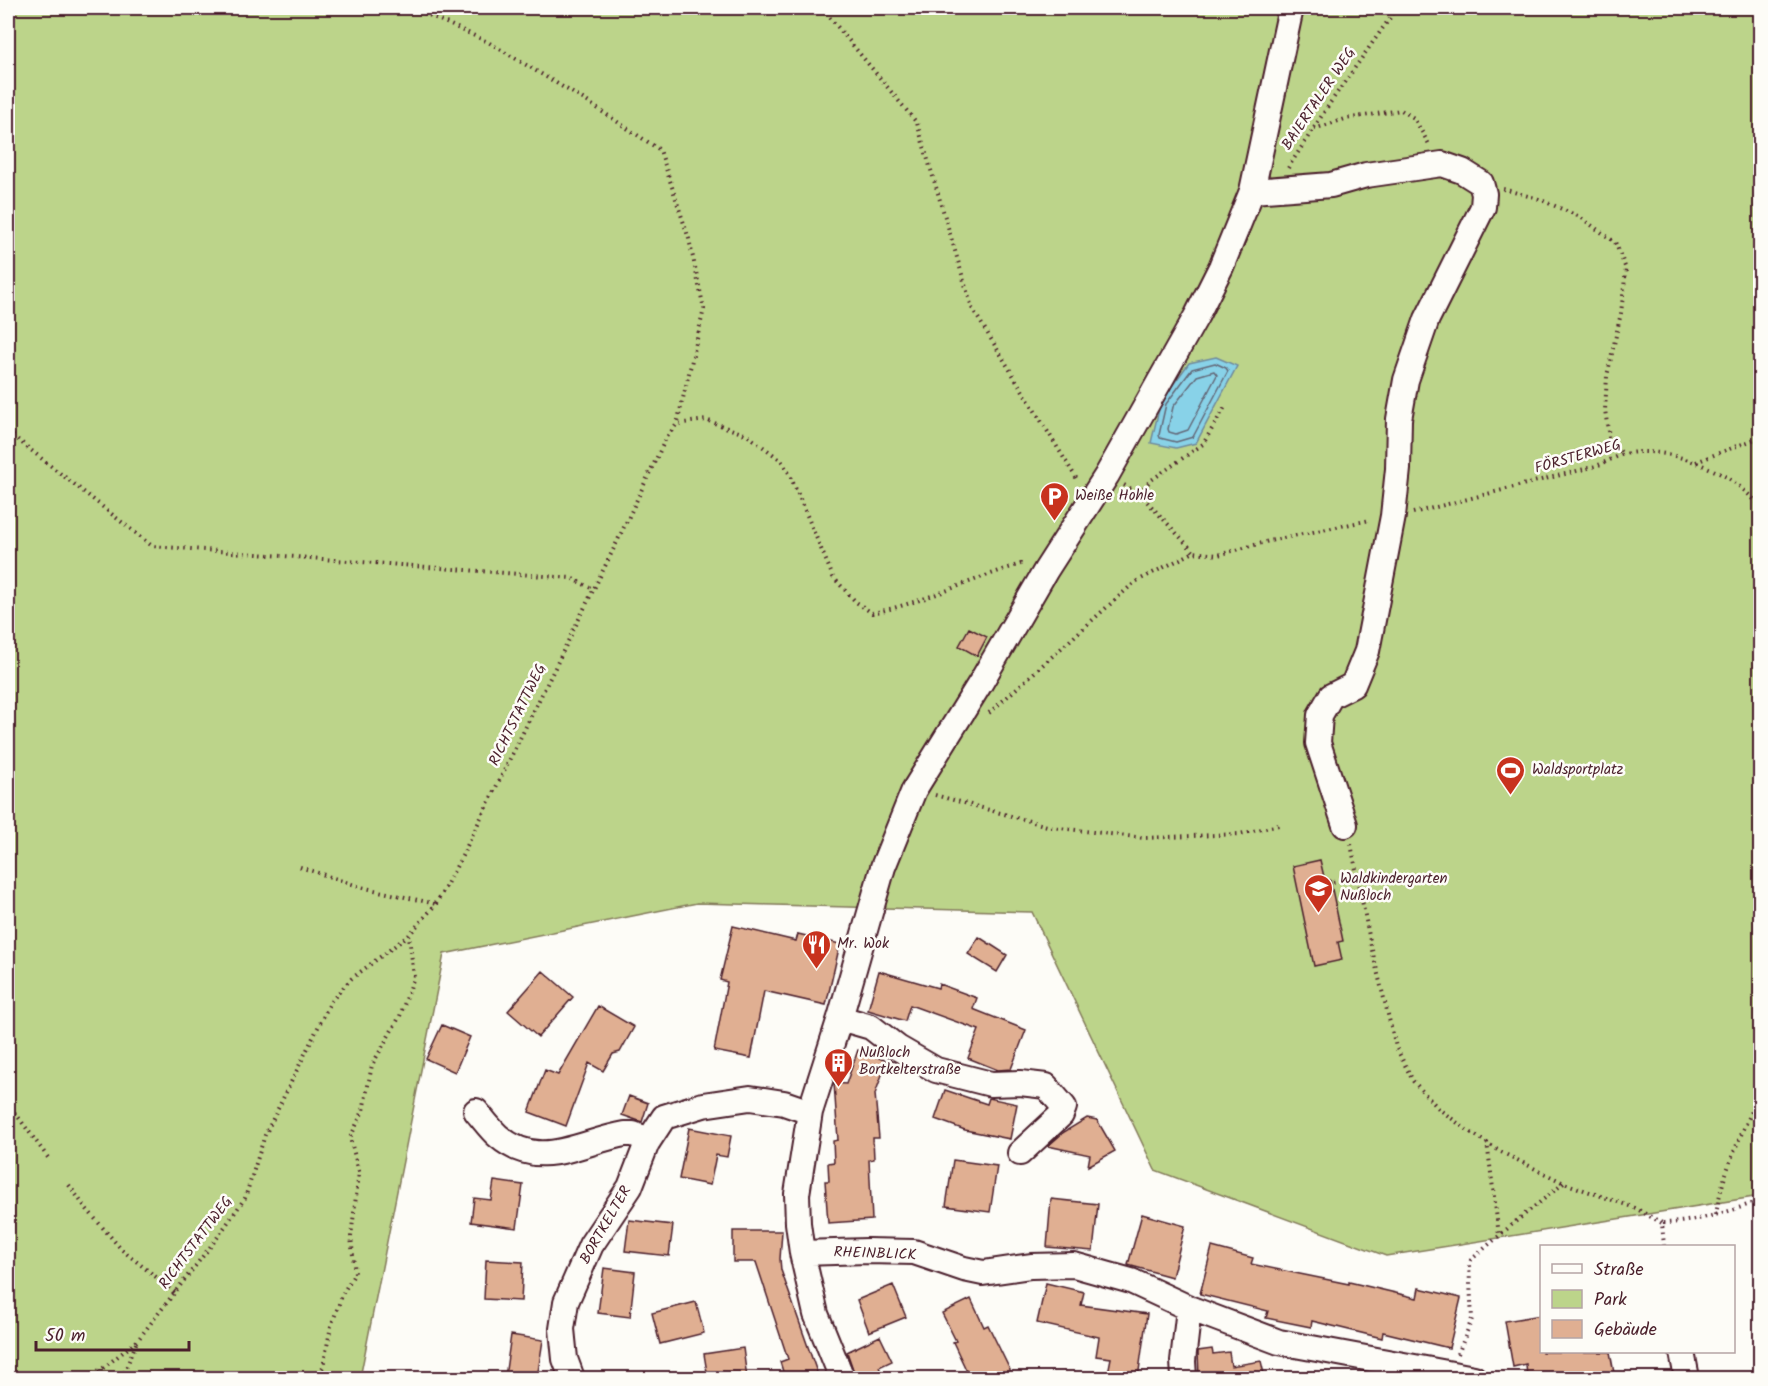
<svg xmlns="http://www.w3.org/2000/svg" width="1768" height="1386" viewBox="0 0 1768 1386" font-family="Kalam,sans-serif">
<rect width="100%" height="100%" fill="#fdfcf7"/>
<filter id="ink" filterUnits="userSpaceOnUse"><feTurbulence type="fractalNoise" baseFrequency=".0167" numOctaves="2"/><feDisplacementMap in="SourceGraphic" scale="12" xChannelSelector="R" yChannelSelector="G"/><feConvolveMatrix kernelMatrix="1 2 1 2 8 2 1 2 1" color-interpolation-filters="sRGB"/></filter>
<g filter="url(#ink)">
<path fill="#bcd48a" stroke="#837a5a" stroke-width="1.5" d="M8,8H1760V1196L1386,1256L1155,1170L1032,912L697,903L444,954L360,1378H8Z"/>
<path fill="#88d2e8" stroke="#6f8a9c" stroke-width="1.5" d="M1216,357L1237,366L1196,443L1176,448L1151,443L1161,401L1189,363Z"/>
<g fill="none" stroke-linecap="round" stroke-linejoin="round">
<path stroke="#636777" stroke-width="1.5" d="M1215,363L1226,368L1228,371L1193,437L1176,442L1160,438L1159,435L1166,404L1192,369Z
M1214,371L1217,375L1188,430L1176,434L1169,432L1168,429L1173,407L1197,376Z"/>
</g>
<path fill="#e0af92" stroke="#4a1f2b" stroke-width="1.5" d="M969,628L987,637L977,656L959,646Z
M1320,860L1325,881L1330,880L1343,941L1338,942L1342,960L1314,966L1293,866Z
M733,926L796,941L798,934L840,944L826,1005L764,991L751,1058L714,1051L727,982L720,980Z
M979,937L1007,955L997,972L968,954Z
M543,971L573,997L538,1037L508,1011Z
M879,971L938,988L939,984L977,998L973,1009L1026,1030L1011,1069L998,1070L968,1058L979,1030L910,1005L905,1021L868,1010Z
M598,1006L634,1027L620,1052L613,1054L603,1071L589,1063L566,1126L529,1112L545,1070L558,1075Z
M442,1025L470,1037L455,1072L426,1059Z
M858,1050L887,1061L875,1094L879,1138H873L874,1159L869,1160L872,1220L828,1223L825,1181H829L828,1163L834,1162L833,1141L838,1140L834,1083L846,1084Z
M945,1090L987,1104L989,1098L1017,1104L1010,1139L965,1130L935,1119Z
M629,1096L648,1103L642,1122L622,1115Z
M1087,1118L1097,1120L1115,1151L1088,1166L1090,1155L1048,1146L1064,1132Z
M689,1128L731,1136L727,1157L716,1155L710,1185L679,1179Z
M953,1160L997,1166L990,1212L946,1206Z
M494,1181L523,1185L517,1228L471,1222L474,1198L491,1200Z
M1051,1199L1098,1204L1093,1251L1047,1247Z
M1142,1214L1185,1226L1172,1277L1128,1265Z
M629,1220L673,1225L669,1256L625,1251Z
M733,1231H782L780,1259L781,1270L819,1378H785L780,1362L788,1359L756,1262H733Z
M1212,1247L1253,1258L1251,1264L1349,1284V1282L1417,1298L1419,1288L1461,1298L1449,1348L1383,1332L1382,1338L1312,1321L1311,1327L1266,1318L1268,1311L1200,1294Z
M486,1260L523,1262L521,1301L484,1299Z
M604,1268L635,1272L630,1317L598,1313Z
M1046,1283L1084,1292L1081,1305L1147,1314L1138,1378H1107L1111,1358L1096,1356L1099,1337L1037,1323Z
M893,1285L906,1317L869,1332L857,1300Z
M971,1299L984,1327L988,1325L1014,1378H970L953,1342L956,1341L942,1313Z
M696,1302L704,1333L660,1344L652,1313Z
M1542,1315V1352H1610L1615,1378H1527L1526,1364L1513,1367L1505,1321Z
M511,1335L543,1340L537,1378L505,1377Z
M880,1336L892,1361L879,1367L884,1378H856L847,1352Z
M743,1348L747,1378H708L704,1354Z
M1212,1349L1213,1354L1229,1352L1231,1366L1261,1361L1265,1378H1199L1198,1351Z"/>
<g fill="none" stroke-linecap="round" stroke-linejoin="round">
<defs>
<path id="minor" d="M1252,191L1331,185L1366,175L1442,164L1462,171L1481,183L1484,194L1483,207L1427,319L1406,380L1399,419L1398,469L1393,516L1367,651L1353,685L1331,696L1320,715L1318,743L1345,825
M840,1018L871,1027L898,1048L936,1070L991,1084L1020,1083L1046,1086L1064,1107L1061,1115L1020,1153
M476,1111C483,1119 490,1129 498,1136C540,1172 579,1142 625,1134H633L649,1140
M802,1253L867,1251L914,1252L964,1269L983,1273L1031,1266L1074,1265L1131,1281L1189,1308L1279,1342L1474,1378
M1682,1352L1687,1378
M572,1378L565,1359L562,1329L566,1302L591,1245L630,1187L647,1143L664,1117L703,1105L750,1098L784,1103L810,1112
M842,1378L816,1314L802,1253L798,1223L797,1194L810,1112L840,1018L883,867L914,790L981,682L1046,570L1107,475L1197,315L1221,267L1252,191L1291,8
M1184,1378L1183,1361L1189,1308"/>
</defs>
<use href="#minor" stroke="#4a1f2b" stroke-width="28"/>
<path stroke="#4a1f2b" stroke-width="4" stroke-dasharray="1.5 4.5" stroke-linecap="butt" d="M413,8L488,42L586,101L660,150L689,239L704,309L677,424
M822,8L917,123L972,308L1078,481
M1314,129L1345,119L1401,110L1414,118L1430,146
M1288,168L1330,103L1397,8
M1503,189L1539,199L1580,217L1615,242L1626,269L1621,313L1607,376L1605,410L1609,437L1623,455
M8,432L152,546L571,578L593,589
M1696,462L1760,437
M1124,485L1139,493L1150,481L1203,444L1225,407
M1139,493L1194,552
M1413,513L1596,466C1604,463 1613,458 1621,455C1654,445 1700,461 1728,478C1739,485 1750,496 1760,505
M989,713L1135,582L1194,552L1218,555L1269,541L1370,520
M935,795L1051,827L1144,838L1240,834L1279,825
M1351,844L1371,946L1396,1047L1413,1081L1439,1109L1467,1130L1501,1152L1564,1183L1635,1208L1662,1223
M300,867L361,887L436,904
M1333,882L1357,878
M8,1103L49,1159
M1487,1142L1499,1235
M69,1185L85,1207L122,1250L175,1292
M1716,1215C1722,1173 1742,1132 1760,1094
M1664,1246L1662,1223C1696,1223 1729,1211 1760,1201
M1458,1354L1472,1319L1469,1265L1471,1260L1515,1222L1564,1183
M81,1378L102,1369L137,1341L217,1238L245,1198L265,1135L331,1001L351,979L409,935L436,904L462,856L616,544L666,438L677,424L706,420L747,435L781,460L789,473L833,577L856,602L872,613C923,603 971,579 1021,564L1025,566
M122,1378L137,1341
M315,1378L323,1367L331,1326L343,1293L355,1273L351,1237L359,1172L350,1138L363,1111L372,1065L400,1016L414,977L409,936"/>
<use href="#minor" stroke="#fdfcf7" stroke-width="24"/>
</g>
</g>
<defs>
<symbol id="parking-pin" viewBox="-11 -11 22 30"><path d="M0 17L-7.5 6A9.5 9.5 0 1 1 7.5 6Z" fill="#c8321e" stroke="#fdfcf7"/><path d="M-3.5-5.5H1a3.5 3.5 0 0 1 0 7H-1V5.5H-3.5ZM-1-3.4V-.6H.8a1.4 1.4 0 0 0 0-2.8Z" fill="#fff"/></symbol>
<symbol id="stadium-pin" viewBox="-11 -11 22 30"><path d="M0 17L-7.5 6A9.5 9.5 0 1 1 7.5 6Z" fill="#c8321e" stroke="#fdfcf7"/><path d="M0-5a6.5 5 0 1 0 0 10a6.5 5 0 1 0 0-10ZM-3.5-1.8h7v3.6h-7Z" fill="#fff"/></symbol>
<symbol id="school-pin" viewBox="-11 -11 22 30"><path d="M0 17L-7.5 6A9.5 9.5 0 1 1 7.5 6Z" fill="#c8321e" stroke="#fdfcf7"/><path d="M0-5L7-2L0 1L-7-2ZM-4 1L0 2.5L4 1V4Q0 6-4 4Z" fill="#fff"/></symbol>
<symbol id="restaurant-pin" viewBox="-11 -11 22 30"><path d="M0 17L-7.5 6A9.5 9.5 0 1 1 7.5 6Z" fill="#c8321e" stroke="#fdfcf7"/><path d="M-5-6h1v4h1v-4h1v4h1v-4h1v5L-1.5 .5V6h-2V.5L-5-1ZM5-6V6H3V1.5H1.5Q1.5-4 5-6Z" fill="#fff"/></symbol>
<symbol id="building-pin" viewBox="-11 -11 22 30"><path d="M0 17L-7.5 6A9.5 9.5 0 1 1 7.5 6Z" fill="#c8321e" stroke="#fdfcf7"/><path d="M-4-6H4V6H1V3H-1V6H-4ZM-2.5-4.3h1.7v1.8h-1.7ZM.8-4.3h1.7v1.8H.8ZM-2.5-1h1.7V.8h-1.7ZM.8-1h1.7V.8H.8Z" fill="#fff"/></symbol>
</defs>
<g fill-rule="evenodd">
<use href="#parking-pin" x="1038" y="480" width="33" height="45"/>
<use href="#stadium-pin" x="1494" y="754" width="33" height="45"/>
<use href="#school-pin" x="1302" y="872" width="33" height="45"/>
<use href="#restaurant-pin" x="800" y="928" width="33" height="45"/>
<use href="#building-pin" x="822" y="1046" width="33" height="45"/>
</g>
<g text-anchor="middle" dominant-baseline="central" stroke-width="5" stroke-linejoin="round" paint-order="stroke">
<g font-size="15" fill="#4a1f2b" stroke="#fdfcf7">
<text transform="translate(1319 99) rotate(-56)">BAIERTALER WEG</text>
<text transform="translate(1578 457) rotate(-16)">FÖRSTERWEG</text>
<text transform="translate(518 715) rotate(-64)">RICHTSTATTWEG</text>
<text transform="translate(606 1225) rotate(-60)">BORTKELTER</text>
<text transform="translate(196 1243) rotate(-53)">RICHTSTATTWEG</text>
<text transform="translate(875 1254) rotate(2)">RHEINBLICK</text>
</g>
<g font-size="15" fill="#4a1f2b" stroke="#fdfcf7" text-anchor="start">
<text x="1075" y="496">Weiße Hohle</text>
<text x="1532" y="770">Waldsportplatz</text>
<text x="1340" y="879">Waldkindergarten<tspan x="1340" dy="17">Nußloch</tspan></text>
<text x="837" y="944">Mr. Wok</text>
<text x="859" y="1053">Nußloch<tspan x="859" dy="17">Bortkelterstraße</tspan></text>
</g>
</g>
<rect width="1768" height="1386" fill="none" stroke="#fdfcf7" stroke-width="30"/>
<rect x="15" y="15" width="1738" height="1356" fill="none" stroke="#4a1f2b" stroke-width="2" filter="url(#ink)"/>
<rect x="1540" y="1245" width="195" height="108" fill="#fdfcf7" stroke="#b5a4a5" stroke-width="1.5"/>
<rect x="1552" y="1264" width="30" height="9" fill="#fdfcf7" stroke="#b5a4a5" stroke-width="1.5"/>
<text x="1594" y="1275" font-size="18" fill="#4a1f2b">Straße</text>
<rect x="1552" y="1290" width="30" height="18" fill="#bcd48a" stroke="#b5a4a5" stroke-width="1.5"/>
<text x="1594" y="1305" font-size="18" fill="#4a1f2b">Park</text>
<rect x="1552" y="1320" width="30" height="18" fill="#e0af92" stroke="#b5a4a5" stroke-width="1.5"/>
<text x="1594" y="1335" font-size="18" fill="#4a1f2b">Gebäude</text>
<path d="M36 1341v9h153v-9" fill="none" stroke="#4a1f2b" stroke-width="3"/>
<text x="45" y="1341" font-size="18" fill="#4a1f2b" stroke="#fdfcf7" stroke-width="4.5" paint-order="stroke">50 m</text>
</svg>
